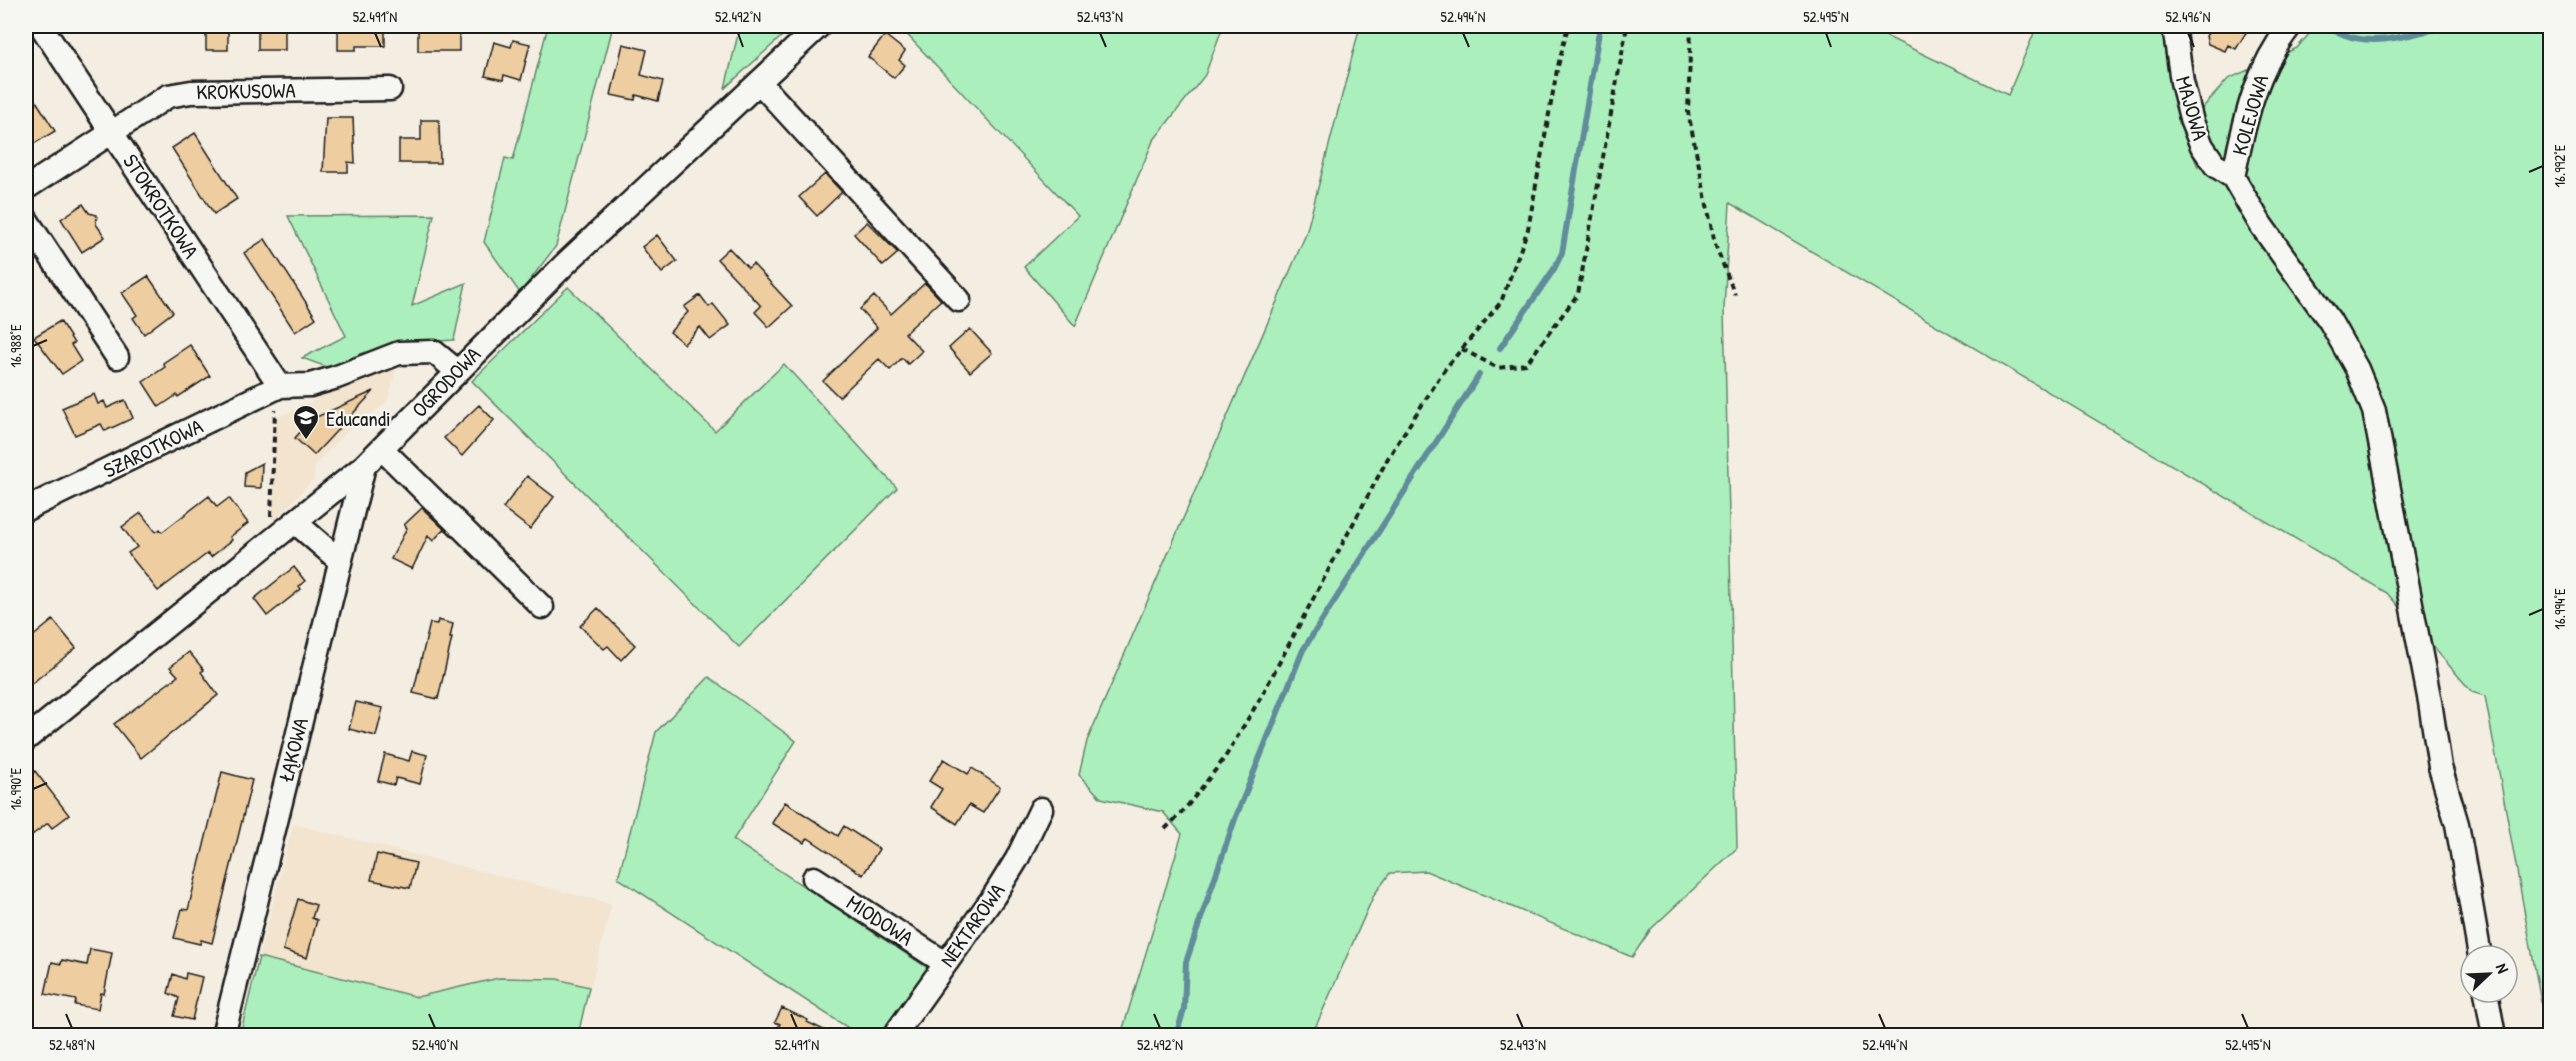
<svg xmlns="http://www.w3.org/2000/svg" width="2576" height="1061" viewBox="0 0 2576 1061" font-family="'Patrick Hand',sans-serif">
<rect width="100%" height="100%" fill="#f4eee2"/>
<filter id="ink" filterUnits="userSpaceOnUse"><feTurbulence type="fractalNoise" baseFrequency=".0167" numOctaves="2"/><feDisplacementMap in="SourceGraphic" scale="12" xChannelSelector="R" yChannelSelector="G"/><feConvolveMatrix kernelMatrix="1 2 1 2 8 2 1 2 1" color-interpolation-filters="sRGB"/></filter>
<g filter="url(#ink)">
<path fill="#f2e4ce" d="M398,361L388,400L378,410L359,419L316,464L313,480L274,521L272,519L276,418Z
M293,824L612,904L578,1035H568L259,957Z"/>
<path fill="#abf0bc" stroke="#64866c" stroke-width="1.5" d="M548,26H613L556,246L520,293L484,242L505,158L513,160Z
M740,26H793L725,88Z
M899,26H1223L1205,75L1153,141L1075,326L1024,267L1078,216Z
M1360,26H1865L2008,95L2037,26H2163L2179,120L2198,167L2197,114L2228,79L2297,48L2316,26H2550V1035H2547L2485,696L2472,692L2387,593L1730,203L1724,309L1737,848L1651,929L1632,957L1426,871L1390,873L1374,895L1312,1035H1121L1182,834L1163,812L1101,798L1079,775L1087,741L1306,234Z
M434,215L412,306L466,283L454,340L407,343L332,369L302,358L346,336L288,216Z
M568,287L715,431L784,364L897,488L739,647L472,381Z
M709,677L796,741L733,840L934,972L881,1035H859L618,878L656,732Z
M259,957L417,997L499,978L557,979L589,987L578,1035H240Z"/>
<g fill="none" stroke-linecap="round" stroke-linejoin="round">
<path stroke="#608c9b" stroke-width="6" d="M2329,26C2333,31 2339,32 2345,35C2379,48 2415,32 2450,26
M1500,348L1554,269L1562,253L1600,26
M1176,1036L1184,1009L1186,962L1235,819L1303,650L1479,375"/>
</g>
<path fill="#eecda0" stroke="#1c1c1c" stroke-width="1.5" d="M206,26H228V50H206Z
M258,26H285V50H258Z
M338,26H385V46H356V50H338Z
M418,26H459V51H418Z
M2212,26H2250L2236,49L2228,45L2225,51L2208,44L2206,36Z
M885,35L905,51L899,60L905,65L894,78L868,57Z
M513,40L530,44L521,80L504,75L503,80L485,76L494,42L511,47Z
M623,44L647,50L641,75L663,81L658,101L636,95L635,100L611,95Z
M26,85L55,131L32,145L26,135Z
M326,118H353L355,163L348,162V172H323Z
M421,120H439L440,163H399V140H421Z
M195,133L237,199L214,214L172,148Z
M825,174L842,192L817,216L799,197Z
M83,204L89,213L97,215L96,224L105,237L82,252L61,219Z
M867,222L898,253L883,266L854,234Z
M657,235L677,261L662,273L642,247Z
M265,239L316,318L295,332L244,253Z
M729,248L748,268L753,264L792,306L769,327L755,312L761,306L717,259Z
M148,276L173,312L144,334L133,318L137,315L122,293Z
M925,283L941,300L905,333L922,351L908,364L902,358L890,370L879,359L839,397L823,381L877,328L860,309L874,296L891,314Z
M700,295L709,307L713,304L730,325L710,340L700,327L684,344L670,332L688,312L684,307Z
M60,321L74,343L71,345L81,361L62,374L34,337Z
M970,329L992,353L970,372L949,348Z
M190,345L210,376L178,397L177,395L159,407L143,382L165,367L163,363Z
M374,391L314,455L295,438L312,419Z
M94,394L98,404L104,401L107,408L125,400L133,418L105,431L101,424L75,435L62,408Z
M479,405L494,420L462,456L444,438Z
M262,463L261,488L244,487L245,472Z
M527,476L554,497L530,529L503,508Z
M209,496L217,507L229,498L248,523L230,537L232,540L211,557L208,553L158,591L128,553L137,547L122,527L141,513L156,532L160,529L162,532Z
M422,508L444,529L433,541L428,536L412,569L391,559L407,528L404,525Z
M294,567L305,581L299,586L301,589L267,616L254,599Z
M598,608L635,645L621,660L608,646L604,649L580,626Z
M53,620L76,648L26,688V642Z
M438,620L453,624L450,638H452L438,699L413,693L430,623L437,624Z
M189,652L204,670L201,672L218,695L141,758L114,724L178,676L170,667Z
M356,702L383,708L376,736L349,729Z
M412,751L427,755L420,784L396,778L394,785L378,781L385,754L409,761Z
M944,759L968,774L972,768L1000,787L983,813L969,805L957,824L931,807L942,789L929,781Z
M35,771L69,815L52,828L48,823L32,835L26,827V800L32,795L26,786V778Z
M222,772L252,780L212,943L201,940L200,944L174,938L182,909L188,910Z
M785,802L838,836L844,826L879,849L863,875L808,838L804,843L772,823Z
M377,854L416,863L410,888L371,880Z
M298,899L316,905L312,918L317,920L307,958L283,950Z
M90,949L112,953L104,994L101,993L98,1009L75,1005L76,1000L45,994L52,962L61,964L62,960L87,965Z
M186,973L202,977L192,1020L174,1016L179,998L168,993L173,974L185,979Z
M782,1008L808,1020L807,1022L834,1035H774L780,1024L775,1022Z"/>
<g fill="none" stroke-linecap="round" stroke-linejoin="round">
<defs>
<path id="minor" d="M41,26L280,386
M2174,26L2182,82L2192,122L2202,146L2215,165L2233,177L2261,225L2330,321L2357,369L2374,411L2430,702L2440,767L2457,824L2480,956
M759,82L959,300
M2233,177C2245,121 2254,72 2290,26
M26,188L168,96L191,92L390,89
M26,219L117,357
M382,449L542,607
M26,509L280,386L310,385L337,377L399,353L434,352L457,371
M295,522L340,561
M26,739L364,466L565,264L819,26
M814,878L945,963
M2486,992L2494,1036
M223,1036L364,466
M894,1036L994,896L1017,859L1041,809"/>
</defs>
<use href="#minor" stroke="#1c1c1c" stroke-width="27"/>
<path stroke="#1c1c1c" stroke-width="4" stroke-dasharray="6 4.5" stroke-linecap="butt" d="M1691,26L1688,112L1715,244L1735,295
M1462,349L1498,368L1526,364L1578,294L1627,26
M271,516L275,410
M1165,829L1185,809L1224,759L1261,697L1388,458L1445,369L1501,302L1528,229L1557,70L1568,26"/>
<use href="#minor" stroke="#f6f6f2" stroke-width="22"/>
</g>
</g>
<path fill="none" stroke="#1c1c1c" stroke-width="2" d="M375,33L381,47M738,33L743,47M1100,33L1106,47M1463,33L1469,47M1826,33L1831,47M2188,33L2194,47M2529,172L2543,166M33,346L47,340M2529,615L2543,609M33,789L47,783M66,1014L72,1028M429,1014L435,1028M791,1014L797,1028M1154,1014L1160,1028M1517,1014L1523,1028M1879,1014L1885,1028M2242,1014L2248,1028"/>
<defs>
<symbol id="school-pin" viewBox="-11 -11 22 30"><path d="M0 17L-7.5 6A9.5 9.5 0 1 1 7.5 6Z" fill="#1c1c1c" stroke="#f6f6f2"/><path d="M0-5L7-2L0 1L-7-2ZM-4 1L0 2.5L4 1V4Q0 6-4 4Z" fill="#fff"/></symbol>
</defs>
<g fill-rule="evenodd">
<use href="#school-pin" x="291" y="403" width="30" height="40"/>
</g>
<g text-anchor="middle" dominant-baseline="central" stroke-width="4.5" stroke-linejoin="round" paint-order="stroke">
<g font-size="21" fill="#1c1c1c" stroke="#f6f6f2">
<text transform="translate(246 91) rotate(-1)">KROKUSOWA</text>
<text transform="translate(2192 108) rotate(74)">MAJOWA</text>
<text transform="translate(2250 115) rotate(-74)">KOLEJOWA</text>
<text transform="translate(161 206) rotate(57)">STOKROTKOWA</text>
<text transform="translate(446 382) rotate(-46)">OGRODOWA</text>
<text transform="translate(153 448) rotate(-26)">SZAROTKOWA</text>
<text transform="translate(293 750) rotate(-76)">ŁĄKOWA</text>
<text transform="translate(880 920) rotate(33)">MIODOWA</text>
<text transform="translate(972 925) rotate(-55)">NEKTAROWA</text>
</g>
<g font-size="21" fill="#1c1c1c" stroke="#f6f6f2" text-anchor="start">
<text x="326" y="418">Educandi</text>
</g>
</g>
<rect width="2576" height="1061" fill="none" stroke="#f6f6f2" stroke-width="66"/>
<g transform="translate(2489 974) rotate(67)"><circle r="28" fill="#f6f6f2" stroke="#9f9f9c" stroke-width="1.5"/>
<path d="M0-4.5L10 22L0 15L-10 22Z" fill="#1c1c1c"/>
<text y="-9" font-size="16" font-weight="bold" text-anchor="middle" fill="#1c1c1c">N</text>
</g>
<rect x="33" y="33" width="2510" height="995" fill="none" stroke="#1c1c1c" stroke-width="2"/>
<g font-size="15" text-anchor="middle" fill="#1c1c1c">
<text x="375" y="22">52.491°N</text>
<text x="738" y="22">52.492°N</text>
<text x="1100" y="22">52.493°N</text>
<text x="1463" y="22">52.494°N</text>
<text x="1826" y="22">52.495°N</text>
<text x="2188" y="22">52.496°N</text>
<text transform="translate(2560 166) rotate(-90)" y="5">16.992°E</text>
<text transform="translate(16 346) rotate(-90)" y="5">16.988°E</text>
<text transform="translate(2560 609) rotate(-90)" y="5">16.994°E</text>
<text transform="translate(16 789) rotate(-90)" y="5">16.990°E</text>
<text x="72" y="1050">52.489°N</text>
<text x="435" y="1050">52.490°N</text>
<text x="797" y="1050">52.491°N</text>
<text x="1160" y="1050">52.492°N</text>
<text x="1523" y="1050">52.493°N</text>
<text x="1885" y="1050">52.494°N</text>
<text x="2248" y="1050">52.495°N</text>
</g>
</svg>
